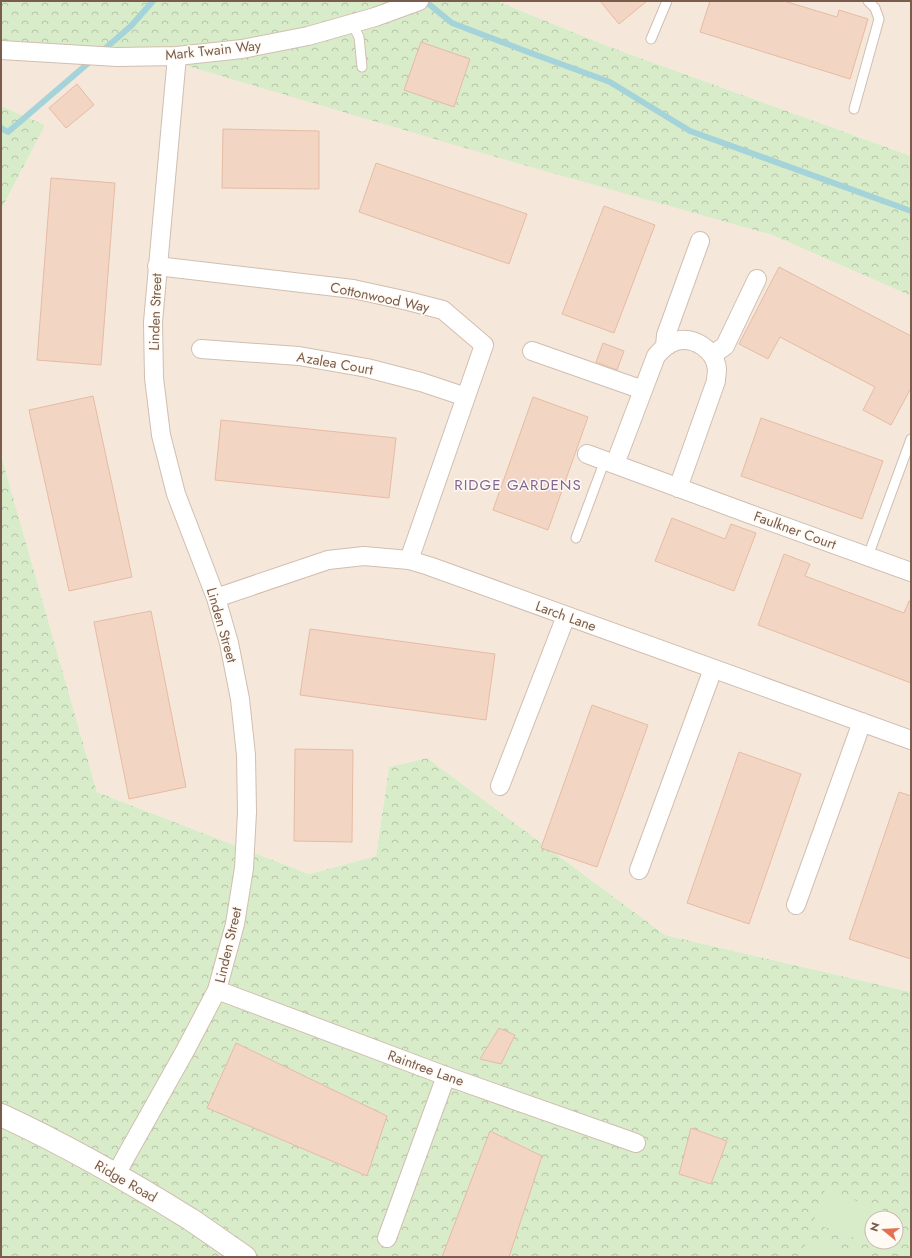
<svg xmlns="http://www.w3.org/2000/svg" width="912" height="1258" viewBox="0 0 912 1258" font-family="Jost,sans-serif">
<defs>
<pattern id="forest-crowns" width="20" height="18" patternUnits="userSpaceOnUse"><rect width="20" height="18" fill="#d8ecc9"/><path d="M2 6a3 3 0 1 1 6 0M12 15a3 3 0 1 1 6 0" fill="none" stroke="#b4c2a5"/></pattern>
</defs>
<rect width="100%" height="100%" fill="#fdf6ec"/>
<path fill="#f5e8da" d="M497,1H911V156L610,47Z
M1,55L177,63L772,235L911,296V992L665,935L427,758L389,767L376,856L309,874L97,792L1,455V210L45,125L1,106Z"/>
<path fill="url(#forest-crowns)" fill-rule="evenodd" d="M1,1H497L610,47L911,156V296L772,235L496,157L177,63L1,55Z
M1,106L45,125L1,210Z
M1,455L97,792L309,874L376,856L389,767L427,758L665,935L911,992V1257H1ZM872,1218H896V1242H872Z"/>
<path fill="#d8ecc9" d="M825,1190L898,1215L896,1219V1218H872V1242H888L886,1249L813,1223Z
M808,1237L867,1257H801Z"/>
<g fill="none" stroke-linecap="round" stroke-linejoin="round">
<path stroke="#a5d3da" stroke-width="6" d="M425,1L452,23L528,52L610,82L690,131L911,211
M100,53L131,26L153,1
M1,128L8,132L93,59"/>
</g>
<path fill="#f3d5c3" stroke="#e6bba3" d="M600,1H647L619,24Z
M710,1H784L837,17L839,10L868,19L850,79L700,32Z
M421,42L470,59L454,107L404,90Z
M77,84L94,105L66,128L49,108Z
M223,129L319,131V189L222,188Z
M376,163L527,214L509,264L359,212Z
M51,178L115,183L101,365L37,360Z
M604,206L655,225L614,333L562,314Z
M779,267L911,336V388L891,425L863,410L875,387L780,337L768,359L739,344Z
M603,343L624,351L617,370L596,362Z
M93,396L132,577L69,591L29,410Z
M533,397L588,417L548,530L493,510Z
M761,418L883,461L862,519L741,476Z
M221,420L396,438L389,498L215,480Z
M672,518L725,539L731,524L756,533L734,591L655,561Z
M784,554L810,564L805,576L904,613L909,601L911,602V683L758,625Z
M151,611L186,787L129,799L94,622Z
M310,629L495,654L486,720L300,695Z
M592,705L648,725L597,867L541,848Z
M295,749L353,750L352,842L294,841Z
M739,752L801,774L749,924L687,903Z
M899,792L911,796V959L849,939Z
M499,1028L515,1035L501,1064L480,1059Z
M236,1043L387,1116L367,1176L207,1108Z
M691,1128L727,1141L711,1184L679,1174Z
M490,1131L542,1156L509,1257H442Z"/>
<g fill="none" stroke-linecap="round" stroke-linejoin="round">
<defs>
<path id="service" d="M352,24L359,37L362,67
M651,39L667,1
M854,109L879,19L875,8L868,1
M576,538L605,460
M868,556L911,439"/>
<path id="minor" d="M1,50L117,57L177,56L242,49L308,36L375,17L419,1
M157,266L353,289L408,301L443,310L484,345L409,560
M665,346L666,335L700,241
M201,349L299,356L367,368L421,382L466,397
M532,351L643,390
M712,355L725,346L757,279
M587,454L747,513L911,572
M615,464L656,356C662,349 667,344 676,341C694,336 715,350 717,369C717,373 716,377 716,381L678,488
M216,598L328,560L364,556L409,560L429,566L911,740
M500,786L566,616
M639,870L713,669
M796,905L862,722
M217,990L446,1076L636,1143
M116,1174L185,1051L217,990L235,924L244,868L247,812L246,755L240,699L229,643L216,598L176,494L161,435L154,378L153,322L177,56
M387,1238L446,1076"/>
<path id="tertiary" d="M1,1115C66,1145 129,1181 190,1219C208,1231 226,1244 245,1257"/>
</defs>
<use href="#service" stroke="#d1beb0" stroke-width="11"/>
<use href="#minor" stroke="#d1beb0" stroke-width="20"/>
<use href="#tertiary" stroke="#d1beb0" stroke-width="24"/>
<use href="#service" stroke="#fff" stroke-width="9"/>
<use href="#minor" stroke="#fff" stroke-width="18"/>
<use href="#tertiary" stroke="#fff" stroke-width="22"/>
</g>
<g text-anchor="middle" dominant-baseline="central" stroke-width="3" stroke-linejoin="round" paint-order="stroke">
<g font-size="14" fill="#7a5c4d" stroke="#fffaf3">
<text transform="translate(213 50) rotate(-6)">Mark Twain Way</text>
<text transform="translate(380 297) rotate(12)">Cottonwood Way</text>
<text transform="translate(155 312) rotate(-88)">Linden Street</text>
<text transform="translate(335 363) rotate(10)">Azalea Court</text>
<text transform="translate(795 530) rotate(20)">Faulkner Court</text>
<text transform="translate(566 616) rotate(20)">Larch Lane</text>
<text transform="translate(222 625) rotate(74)">Linden Street</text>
<text transform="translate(228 945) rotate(-77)">Linden Street</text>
<text transform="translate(426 1068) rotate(20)">Raintree Lane</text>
<text transform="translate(126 1181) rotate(30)">Ridge Road</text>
</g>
<g font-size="15" letter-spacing="1" fill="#846695" stroke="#fffaf3">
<text x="518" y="485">RIDGE GARDENS</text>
</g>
</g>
<rect width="912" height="1258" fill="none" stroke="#7a5c4d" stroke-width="4"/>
<g transform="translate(884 1230) rotate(288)"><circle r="19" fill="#fffaf3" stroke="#cabbb1"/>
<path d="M0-3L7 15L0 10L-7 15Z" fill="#e76f51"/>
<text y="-6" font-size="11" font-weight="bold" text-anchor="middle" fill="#7a5c4d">N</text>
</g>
</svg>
